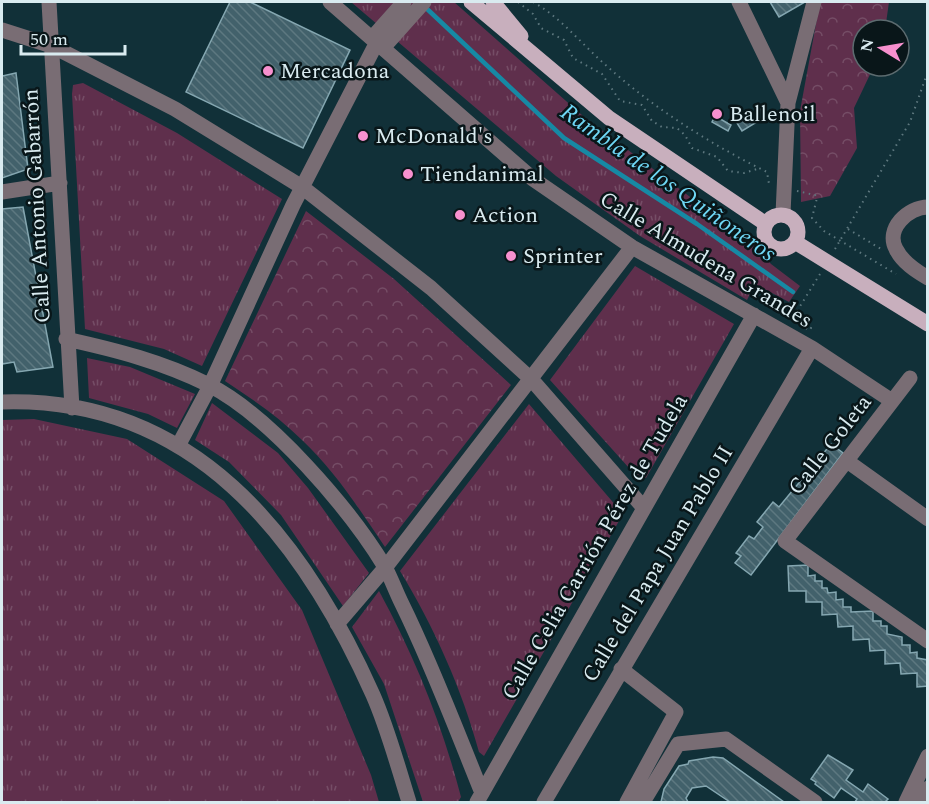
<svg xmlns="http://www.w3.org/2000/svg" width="929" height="804" viewBox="0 0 929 804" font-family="Spectral,serif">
<defs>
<pattern id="grass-tufts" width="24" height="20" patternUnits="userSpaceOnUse" patternTransform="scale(1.5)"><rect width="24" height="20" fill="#5f2f4c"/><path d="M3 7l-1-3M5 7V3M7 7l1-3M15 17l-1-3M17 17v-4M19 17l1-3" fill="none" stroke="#754d66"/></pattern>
<pattern id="forest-crowns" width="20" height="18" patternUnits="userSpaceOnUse" patternTransform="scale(1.5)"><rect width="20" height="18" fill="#5f2f4c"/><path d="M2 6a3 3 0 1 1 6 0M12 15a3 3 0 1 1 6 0" fill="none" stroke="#754d66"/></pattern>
<pattern id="building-back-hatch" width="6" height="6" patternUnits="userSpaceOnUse" patternTransform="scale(1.5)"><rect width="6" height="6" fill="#42616b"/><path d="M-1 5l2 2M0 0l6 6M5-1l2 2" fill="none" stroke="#5d7880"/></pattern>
</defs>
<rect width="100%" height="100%" fill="#113038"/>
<path fill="url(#grass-tufts)" d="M351,2H454L583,116L755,246L771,264L800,286L789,302L755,284L747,300L640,236L556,176Z
M83,83L177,133L282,199L202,366L164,349L85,329L72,94L73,85Z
M635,266L734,324L646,478H638L550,380Z
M87,358L130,367L195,394L177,428L148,414L89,398Z
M212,403L278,453L308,488L369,573L343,606L281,515L229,462L195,440Z
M529,404L623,514L484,756L479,752C462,689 434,627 400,571Z
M34,419L127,439L224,501L302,610L371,775L379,802H2V420Z
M379,591C415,657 442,724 461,797L458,802H423L384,684L352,627Z"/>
<path fill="url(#forest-crowns)" d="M820,2H889L885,30H863V66H874L854,108L857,148L830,196L801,202L800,111Z
M306,211L394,279L511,385L385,547C360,510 335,471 302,440C279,417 252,399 225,381Z"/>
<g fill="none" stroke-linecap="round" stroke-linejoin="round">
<path stroke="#1689a4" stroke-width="4.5" d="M425,7L564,138L697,224L793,292"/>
</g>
<path fill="url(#building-back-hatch)" stroke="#85a7b1" stroke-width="1.5" d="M230,2H250L350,50L303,148L186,92Z
M770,2H805L779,17Z
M16,73L28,169L2,178V76Z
M760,109L765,117L742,131L737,123Z
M715,116L731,125L728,131L712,122Z
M23,207L53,367L17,372L14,362L2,364V209Z
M831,444L843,453L751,575L735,563L741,556L736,553L749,536L754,539L763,527L757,522L773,502L779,507Z
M808,565V576L815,575V581H822V588H827L828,593L836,592V600L843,599V607H851V612L873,611V621H881V626H887V634L902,637V645H910V653L917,652V658L928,660V686L917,687V673L901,674L900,663L885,664V650L870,651L869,639L853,640V626L838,627L837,614L822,615V602H806V591H789L788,566Z
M828,755L853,770L846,780L863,792L868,784L888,799L885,802H855L857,799L841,788L834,798L815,784L816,782L811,779Z
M713,757L723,758L784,802H730L706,786L692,788L686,798L688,802H661L664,789L679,766L688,764L689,761Z"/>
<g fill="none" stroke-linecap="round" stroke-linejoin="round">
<path stroke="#5e787f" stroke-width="2" stroke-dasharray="1.5 4.5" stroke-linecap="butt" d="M518,2L533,14L541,28L564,40L573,58L602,74L620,101L642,105L652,121L662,127L677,128L685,135L692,148L717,157L728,171L744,173L757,169
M533,2C562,18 584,47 609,68C655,109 712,145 767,172L769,184
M797,191L815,195L817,198L812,218L824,231L896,274
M848,229L881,249
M835,249L910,122L928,71
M774,308H780L811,328L809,330Z
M794,316L820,274"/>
<path stroke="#796d74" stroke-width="15" d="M49,2L72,408
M330,2L533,179L632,247L812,348L892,401
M739,2L788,103L783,214
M2,30L52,46L175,109L302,187L431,288L532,380L643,507
M372,38L404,2
M383,48L424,2
M788,103L814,2
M2,192L60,183
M928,207C908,207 885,229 896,249C902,262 916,271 928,278
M66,339C116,350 163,362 209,385C270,416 349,508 385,567C391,578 396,592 402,604C432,665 456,729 482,793
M910,378L785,541L928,641
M2,402C193,396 302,536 373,695C388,729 398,767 409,802
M178,446L210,386L293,205L377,42
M847,461L928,519
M337,624L385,568L632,247
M621,669L676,712L627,802
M477,802L754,315
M544,802L812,348
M643,802L678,744L726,739L815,802
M906,802L928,756
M921,802L928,788"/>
<path stroke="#c8afbd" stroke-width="15" d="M471,2L609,118L766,224
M493,2L521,36
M764 232a17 17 0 1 1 34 0a17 17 0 1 1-34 0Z
M795,242L928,324"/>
</g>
<g fill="#f790ce" stroke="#091619" stroke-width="2">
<circle cx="268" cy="71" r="6"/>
<circle cx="717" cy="114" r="6"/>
<circle cx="363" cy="136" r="6"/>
<circle cx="408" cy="174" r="6"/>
<circle cx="460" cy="215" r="6"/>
<circle cx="511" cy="256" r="6"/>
</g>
<g text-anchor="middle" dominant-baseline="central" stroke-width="5" stroke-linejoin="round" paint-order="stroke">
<g font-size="22" fill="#d9ebf0" stroke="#091619" text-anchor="start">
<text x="280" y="71">Mercadona</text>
<text x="729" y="114">Ballenoil</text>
<text x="375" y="136">McDonald's</text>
<text x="420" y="174">Tiendanimal</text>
<text x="472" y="215">Action</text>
<text x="523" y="256">Sprinter</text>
</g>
<g font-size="22" fill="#d9ebf0" stroke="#091619">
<text transform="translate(37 206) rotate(-93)">Calle Antonio Gabarrón</text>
<text transform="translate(706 260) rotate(31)">Calle Almudena Grandes</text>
<text transform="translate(830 445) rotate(-52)">Calle Goleta</text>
<text transform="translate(595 547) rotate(-60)">Calle Celia Carrión Pérez de Tudela</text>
<text transform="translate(658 564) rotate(-59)">Calle del Papa Juan Pablo II</text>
</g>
<g font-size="24" font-style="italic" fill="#6fd7f5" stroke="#091619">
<text transform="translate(668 183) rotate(35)">Rambla de los Quiñoneros</text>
</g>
</g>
<rect width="929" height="804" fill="none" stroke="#d9ebf0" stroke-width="6"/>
<g transform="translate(881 48) rotate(281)"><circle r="28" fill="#091619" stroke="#5c6b6f" stroke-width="1.5"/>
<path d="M0-4.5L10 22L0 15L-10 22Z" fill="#f790ce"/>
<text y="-9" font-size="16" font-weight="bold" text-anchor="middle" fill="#d9ebf0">N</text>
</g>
<path d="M21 45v9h104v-9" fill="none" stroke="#d9ebf0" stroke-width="3"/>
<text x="30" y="45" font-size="18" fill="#d9ebf0" stroke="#091619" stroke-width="4.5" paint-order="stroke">50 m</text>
</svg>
